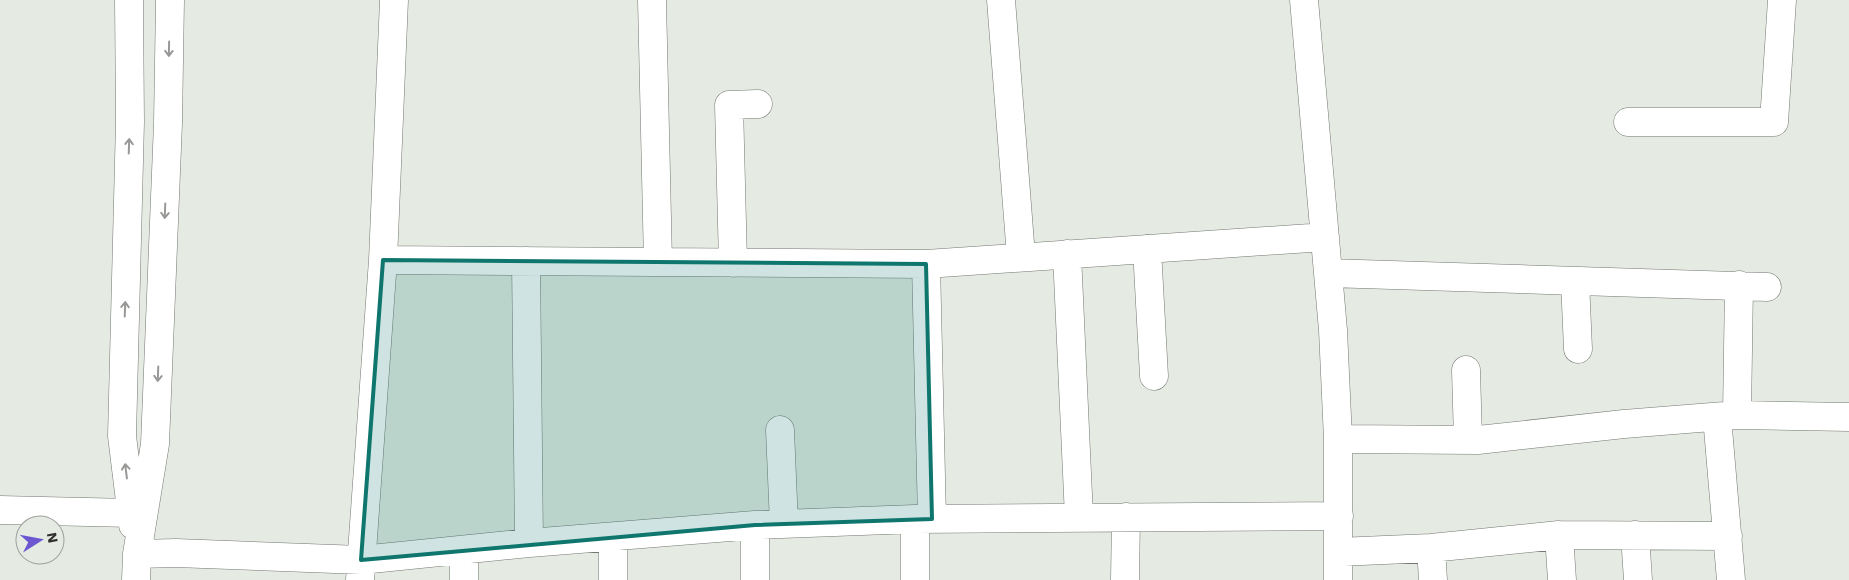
<svg xmlns="http://www.w3.org/2000/svg" width="1849" height="580" viewBox="0 0 1849 580" font-family="'Work Sans',sans-serif">
<rect width="100%" height="100%" fill="#e5eae3"/>
<g fill="none" stroke-linecap="round" stroke-linejoin="round">
<defs>
<path id="minor" d="M129,0L130,122L122,436L133,525
M652,0L658,262
M1001,0L1021,256
M1304,0L1333,330L1338,439V580
M1628,122H1774L1782,0
M1147,249L1154,376
M1067,254L1079,517
M383,260L926,264L1325,237
M526,261L529,543
M733,263L729,105L758,104
M926,264L932,519
M1328,273L1767,287
M1575,281L1578,349
M1466,370L1468,440
M1737,415L1739,285
M1717,417L1731,580
M780,430L784,524
M1338,439L1478,440L1624,424L1737,415L1849,417
M0,510L131,513
M755,525V580
M1559,535L1562,580
M1635,535L1638,580
M1431,548L1433,580
M1338,552L1431,548L1559,535L1728,536
M137,554L176,553L361,560L529,543L755,525L915,519L1339,516
M136,580L137,554L155,444L168,123L170,0
M360,580L383,260L394,0
M464,580V550
M613,580V537
M915,580V519
M1125,580L1126,517"/>
</defs>
<use href="#minor" stroke="#737771" stroke-width="29"/>
<use href="#minor" stroke="#fff" stroke-width="28"/>
</g>
<defs><path id="oneway-shaft" d="M-6 0H5M1.5-3L5.5 0L1.5 3" fill="none" stroke-width="1.6" stroke-linecap="round" stroke-linejoin="round" transform="scale(1.25)"/></defs>
<g stroke="#989897">
<use href="#oneway-shaft" transform="translate(169 49) rotate(91)"/>
<use href="#oneway-shaft" transform="translate(129 146) rotate(-88)"/>
<use href="#oneway-shaft" transform="translate(165 211) rotate(92)"/>
<use href="#oneway-shaft" transform="translate(125 309) rotate(-88)"/>
<use href="#oneway-shaft" transform="translate(158 374) rotate(92)"/>
<use href="#oneway-shaft" transform="translate(126 471) rotate(-97)"/>
</g>
<path fill="#0f766e" fill-opacity="0.2" stroke="#0f766e" stroke-width="4" stroke-linejoin="round" d="M383,260L926,264L932,519L755,525L361,560Z"/>
<g transform="translate(40 540) rotate(79)"><circle r="24" fill="#e5eae3" stroke="#9da09b"/>
<path d="M0-4L9 19L0 12L-9 19Z" fill="#6d57d1"/>
<text y="-8" font-size="14" font-weight="bold" text-anchor="middle" fill="#30312f">N</text>
</g>
</svg>
